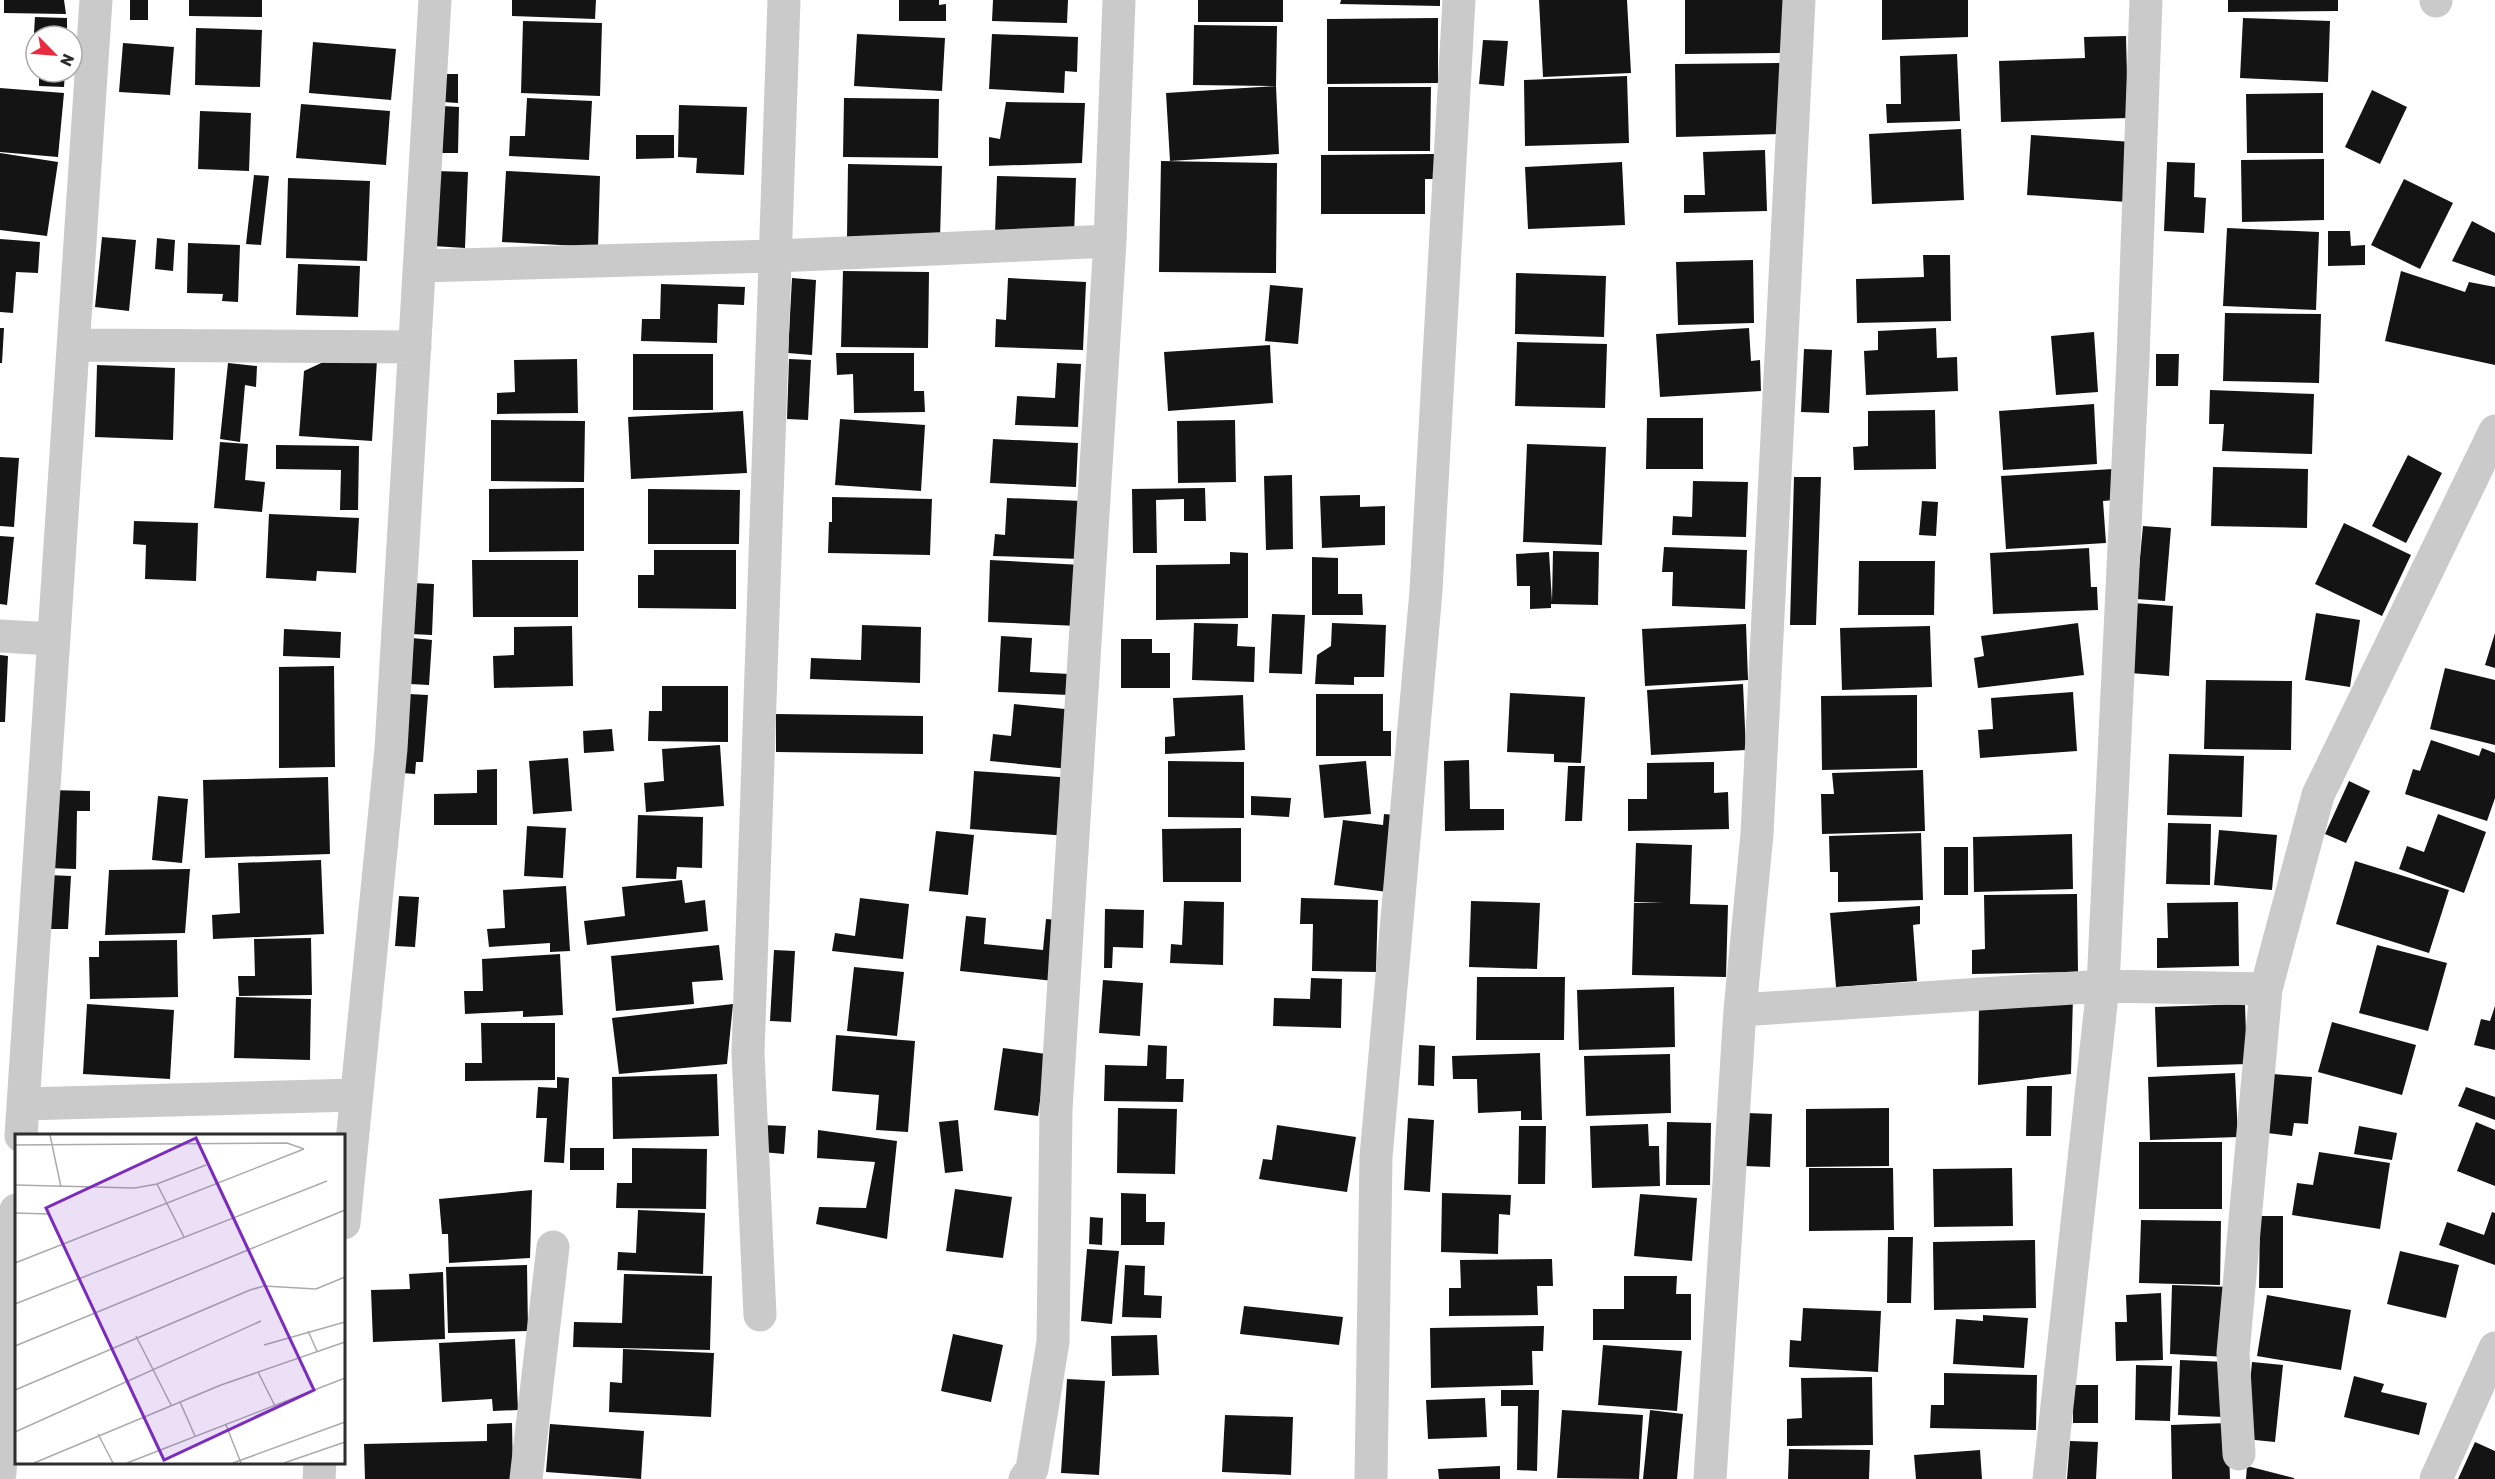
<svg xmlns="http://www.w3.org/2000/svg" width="2495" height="1479" viewBox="0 0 2495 1479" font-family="Rubik,sans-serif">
<rect width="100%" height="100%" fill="#fff"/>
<path fill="#141414" d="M4,0H64L66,14L4,13Z
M130,0H148V20H130Z
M189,0H262V17L189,16Z
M512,0H596L595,19L512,16Z
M899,0H939V5L946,4V21H899Z
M993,0H1068L1067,23L992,21Z
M1198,0H1283V22H1198Z
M1341,0H1440V6L1340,4Z
M1539,0H1627L1631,73L1543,77Z
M1685,0H1790V53L1685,54Z
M1882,0H1968V37L1882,40Z
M2228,0H2338V11L2228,12Z
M35,17L67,18V36H41V33H34Z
M1438,18V83L1327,84V19Z
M2243,18L2330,21L2328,82L2240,78Z
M523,21L602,23L600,96L521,93Z
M1194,25L1277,26L1276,86L1193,85Z
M196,28L262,30L260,87L195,85Z
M857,34L945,38L942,91L854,86Z
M992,34L1078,37L1077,72L1065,71L1064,93L989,89Z
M2126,36L2128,118L2001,122L1999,61L2085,58L2084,37Z
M1483,40L1508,41L1504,86L1479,84Z
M313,42L396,49L391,100L309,93Z
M123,43L174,47L170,95L119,92Z
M1957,54L1960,121L1887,123L1886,104H1901L1900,56Z
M1780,63L1781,134L1676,137L1675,64Z
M39,72H65L64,87L39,86Z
M444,74H458V103L443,102Z
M1627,76L1629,143L1525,146L1524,80Z
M1276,86L1279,154L1170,161L1166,93Z
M1328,87H1431L1430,151H1328Z
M0,88L64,93L58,157L0,152Z
M2372,90L2407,107L2380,164L2345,147Z
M2323,93V153H2247L2246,94Z
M527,98L592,101L589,160L509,156L510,136H525Z
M844,98L939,99L938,158L843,157Z
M1006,102L1085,103L1082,163L989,166V137L1000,139Z
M301,104L390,111L386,165L296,158Z
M679,105L747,107L744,175L696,173L697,158L678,157Z
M443,106L459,107L458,153H442Z
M200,111L251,113L249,171L198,169Z
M1961,129L1964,200L1872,204L1869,134Z
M636,135H674V158L636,159Z
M2031,135L2132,142L2127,202L2027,195Z
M1765,150L1767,211L1684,213V195H1705L1703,152Z
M0,153L58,162L47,236L0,230Z
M1434,154V179H1425V214H1321V155Z
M2324,159V220L2242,222L2241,160Z
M1161,161L1277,163L1276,273L1159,272Z
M1622,162L1625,225L1528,229L1525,167Z
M2167,162L2195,163L2194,197L2206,198L2204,233L2164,231Z
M848,164L942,166L940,239L847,238Z
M435,171L468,172L465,248L433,246Z
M506,171L600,176L598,247L502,242Z
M254,175L269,176L261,245L246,244Z
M997,176L1076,178L1074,236L995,234Z
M288,178L370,181L367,261L286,258Z
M2404,179L2453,203L2420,269L2371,245Z
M2472,221L2495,233V276L2452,261Z
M2227,228L2319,232L2316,310L2223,306Z
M2328,231H2350L2351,246L2365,245V265L2328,266Z
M102,237L136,240L129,311L95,307Z
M157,238L175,240L173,271L155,269Z
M0,239L40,242L38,273L16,272L13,313L0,312Z
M188,243L240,245L238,302L222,301L223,294L187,293Z
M1923,255H1950L1951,321L1857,323L1856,279L1924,277Z
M1753,260L1754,323L1678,325L1676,262Z
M298,264L360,266L358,317L296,315Z
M843,271L929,272L928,348L841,347Z
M2401,271L2465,292L2469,282L2495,287V365L2385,341Z
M1516,273L1606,276L1604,337L1515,334Z
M792,278L816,280L812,355L788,353Z
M1008,278L1086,282L1083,350L995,347L996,319L1006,320Z
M661,284L745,287L744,305L718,304L717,343L641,341L642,319H660Z
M1270,285L1303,288L1298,344L1265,341Z
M2225,313L2321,314L2319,383L2223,381Z
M0,328H4L2,363H0Z
M1749,328L1751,361L1760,360L1761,391L1660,397L1656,334Z
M1936,328L1937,358L1957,357L1958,391L1866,395L1864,351L1878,350V331Z
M2094,332L2098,392L2056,395L2051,336Z
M1517,342L1607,344L1605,408L1515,406Z
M1270,345L1273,403L1168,411L1164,352Z
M1804,349L1832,350L1829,413L1801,412Z
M836,353H914V391H924L925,412L854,413L853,374L837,375Z
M633,354H713V410H633Z
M2156,354H2179L2178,386H2156Z
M332,358L377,360L372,441L299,436L304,371Z
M577,359L578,413L497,414V393L515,392L514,360Z
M789,359L811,360L808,420L787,419Z
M228,363L257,366L256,387L245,385L240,442L220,439Z
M1057,363L1081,364L1078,427L1015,425L1017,396L1055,398Z
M97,365L175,368L173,440L95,437Z
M2210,390L2314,394L2312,454L2222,451L2224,424H2209Z
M2094,404L2097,464L2003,470L1999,411Z
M1935,410L1936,469L1854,470L1853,447L1868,446V411Z
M743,411L747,473L631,479L628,417Z
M1647,418H1703V469H1646Z
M840,419L925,425L921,491L835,485Z
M491,420L585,421L584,482L491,481Z
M1235,420L1236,482L1178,483L1177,421Z
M993,439L1078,443L1076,487L990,483Z
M220,442L248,444L245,480L265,482L262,512L214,508Z
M1527,444L1606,447L1602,545L1523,542Z
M276,445L359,446L358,510H340L341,470L276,469Z
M2408,455L2442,473L2406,543L2372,526Z
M0,457L19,458L14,527L0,526Z
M2213,467L2308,469L2307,528L2211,526Z
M2113,469L2115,500L2103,501L2106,543L2006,549L2001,476Z
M1292,475L1293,549L1266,550L1264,476Z
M1794,477H1821L1816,625H1790Z
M1693,481L1748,482L1746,537L1672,535L1673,516L1692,517Z
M584,488V551L489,552V489Z
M1205,488L1206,521H1184V499L1156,500L1157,553H1133L1132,489Z
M648,489L740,490L739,544H648Z
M1360,495V507L1385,506V545L1322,548L1320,496Z
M832,497L932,499L930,555L828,553L829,522H832Z
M1007,498L1082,501L1080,559L993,556L995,534L1005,535Z
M1922,501L1938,502L1936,536L1919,535Z
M269,514L359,518L356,573L317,571L316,581L266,578Z
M134,521L198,523L196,581L145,579L146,545L133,544Z
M2344,523L2411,555L2382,616L2315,584Z
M2143,526L2171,528L2165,601L2136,599Z
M0,536L14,537L7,605L0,604Z
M1664,547L1747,550L1745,609L1672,606L1673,572H1662Z
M2089,548L2091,587H2097L2098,610L1993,614L1990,553Z
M654,550H736V609L638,608V575H654Z
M1553,551L1599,552L1598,605L1551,604V608L1530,609V586H1517L1516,554L1549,552L1552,602Z
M1230,552L1248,553V618L1156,620V565L1230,564Z
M1312,557L1338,558V594H1362L1363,615H1312Z
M472,560H578V617H473Z
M990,560L1082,565L1078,626L988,622Z
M1859,561H1935L1934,615H1858Z
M413,583L434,584L432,635L410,634Z
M2134,603L2173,606L2169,676L2130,673Z
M2316,613L2360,620L2350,687L2305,680Z
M1272,614L1305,615L1302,674L1269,673Z
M1194,623L1238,624L1237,646L1255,647L1254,682L1192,680Z
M1332,623L1386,625L1384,677H1354V685L1315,684L1317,655L1331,646Z
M2078,623L2084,675L1978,688L1974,658L1984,656L1981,636Z
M1746,624L1748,680L1645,686L1642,629Z
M862,625L921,627L920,683L810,679L811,658L861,660Z
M572,626L573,686L494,688L493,656L514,655V627Z
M1930,626L1932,687L1842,690L1840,628Z
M284,629L341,632L340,658L283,656Z
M2495,633V668L2485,665Z
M1001,636L1032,638L1030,672L1070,674L1069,695L998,692Z
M412,638L432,640L429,685L410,684Z
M1121,639H1152V653H1170V688H1121Z
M0,655L8,656L5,722H0Z
M334,666L335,767L279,768V667Z
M2445,668L2495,680V745L2430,729Z
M2206,680L2292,681L2291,750L2204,749Z
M1743,684L1746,750L1651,755L1647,690Z
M662,686H728V742L648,741L649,711H662Z
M2073,692L2077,751L1980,758L1978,730L1993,729L1991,698Z
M1510,693L1585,697L1581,763L1554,762V754L1507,752Z
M409,694L428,695L423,762H416L415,774L402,773Z
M1316,694H1383V731H1391V756H1316Z
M1243,695L1245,750L1165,754V737L1175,736L1173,698Z
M1917,695V768L1822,770L1821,696Z
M1014,704L1075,710L1069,769L990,761L993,734L1011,736Z
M776,714L923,716V754L776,752Z
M612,729L614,751L584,753L583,731Z
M2431,740L2479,756L2482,748L2495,753V798L2487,821L2405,794L2413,769L2420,771Z
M720,745L724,806L646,812L644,783L664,781L662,749Z
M2169,754L2244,756L2242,817L2167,815Z
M568,758L572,811L533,814L529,761Z
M1469,760L1470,809H1504V830L1445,831L1444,761Z
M1168,761L1244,762V818L1168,817Z
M1366,761L1371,814L1324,818L1319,765Z
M1714,762V793L1728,792L1729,829L1628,831V799H1647V763Z
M1568,766H1585L1582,821H1565Z
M497,769V825H434V794L477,793V770Z
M1923,770L1925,831L1822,834L1821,794H1834L1832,773Z
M974,771L1074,778L1069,836L970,829Z
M328,777L330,854L205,858L203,780Z
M2349,781L2370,791L2346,843L2325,834Z
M49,790L90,791V811H77L76,869L48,868Z
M158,796L188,799L182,863L152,860Z
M1251,796L1291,798L1289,817L1251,815Z
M1384,814L1405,816L1395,893L1334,885L1343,820L1383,825Z
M2438,814L2486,832L2464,893L2399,869L2407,846L2424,852Z
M638,815L703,817L702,868L677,867L676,879L636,878Z
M2168,823L2211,824L2210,885L2166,884Z
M527,826L566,828L563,878L524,876Z
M1241,828V882H1163L1162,829Z
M2219,830L2277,835L2272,890L2214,885Z
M936,831L974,835L968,895L929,891Z
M1921,833L1923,900L1838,902V872H1830L1829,836Z
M2072,834L2073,889L1974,892L1973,837Z
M1636,843L1692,845L1690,904L1728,905L1726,977L1632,975L1634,903H1664L1634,902Z
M1944,847H1968V895H1944Z
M321,860L324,934L213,939L212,915L240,913L238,863Z
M2355,861L2449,890L2429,953L2336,924Z
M190,869L185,933L105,935L109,870Z
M48,875L71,876L68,929H45Z
M682,880L685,903L705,900L708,931L587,945L584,921L625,916L622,887Z
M566,886L570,951L550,952V943L489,947L487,929L505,928L503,890Z
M2077,894L2078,972L1972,974V950L1985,949L1984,895Z
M399,896L419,897L415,947L395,946Z
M860,898L909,904L903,959L832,951L835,933L855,936Z
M1301,898L1378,900L1376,972L1312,971L1313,924H1300Z
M1184,901L1224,902L1223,965L1170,963L1171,944L1182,945Z
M1471,901L1540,903L1537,969L1469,967Z
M2238,902L2239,966L2157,968V938H2168L2167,903Z
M1920,906V924L1913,925L1917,981L1836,987L1830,913Z
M1105,909L1144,910L1143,948L1113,947L1112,968H1104Z
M966,916L986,918L984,944L1043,950L1046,919L1060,920L1054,981L960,971Z
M311,938L312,995L239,996L238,976H255L254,939Z
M177,940L178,997L90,999L89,957H99V941Z
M719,945L723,980L692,982L694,1004L616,1011L611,956Z
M2377,945L2447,963L2428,1031L2359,1013Z
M774,950L795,951L791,1022L770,1021Z
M560,954L563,1015L523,1017V1011L465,1014L464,991H483L482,959Z
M854,967L904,972L897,1036L847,1031Z
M1477,977H1565L1564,1040H1476Z
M1311,978L1342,979L1341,1028L1273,1026L1274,998L1310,999Z
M1103,980L1143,983L1140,1036L1099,1033Z
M1674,987L1675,1047L1579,1050L1577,990Z
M2073,996L2071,1074L1978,1085L1979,1003Z
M236,997L311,999L310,1060L234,1058Z
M87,1004L174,1010L170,1079L83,1074Z
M733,1004L727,1064L619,1074L612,1018Z
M2245,1004L2247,1064L2157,1067L2155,1007Z
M2495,1006V1050L2474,1045L2481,1019L2490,1021Z
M2332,1022L2416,1045L2402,1095L2318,1072Z
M481,1023H555V1080L465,1081V1063H482Z
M836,1035L915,1041L908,1132L876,1130L879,1095L832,1091Z
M1148,1045L1167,1046L1166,1079H1184L1183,1102L1104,1101L1105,1065L1147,1066Z
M1419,1045L1435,1046L1434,1086L1418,1085Z
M1003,1048L1053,1055L1044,1073L1038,1116L994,1110Z
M1540,1053L1542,1120H1521V1111L1478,1113L1477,1079H1453L1452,1056Z
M1670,1054L1671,1113L1586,1116L1584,1056Z
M2235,1073L2238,1137L2150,1140L2148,1077Z
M717,1074L719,1136L613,1139L612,1077Z
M2273,1074L2312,1077L2308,1124L2294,1123L2292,1136L2267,1133Z
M557,1077L569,1078L564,1163L544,1162L547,1118H536L538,1087L557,1088Z
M2027,1086H2052L2051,1136H2026Z
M2466,1087L2495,1097V1120L2458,1106Z
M1118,1108L1177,1109L1175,1174L1117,1173Z
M1889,1108V1166L1806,1167V1109Z
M1747,1113L1772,1114L1770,1167L1745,1166Z
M1408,1118L1434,1120L1430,1192L1404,1190Z
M958,1120L963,1171L945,1173L939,1122Z
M1667,1122L1711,1123L1710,1185H1666Z
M2476,1122L2495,1130V1186L2457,1171Z
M1648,1124L1649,1146H1659L1660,1186L1592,1188L1590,1126Z
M763,1125L786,1126L784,1154L762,1152Z
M1277,1125L1356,1137L1347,1192L1259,1179L1263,1159L1272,1160Z
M1519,1126H1546L1545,1184H1518Z
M2359,1126L2397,1133L2392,1160L2354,1154Z
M818,1130L897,1141L887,1239L816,1224L819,1207L866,1208L875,1162L817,1158Z
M2139,1142H2222V1209H2139Z
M570,1148H604V1170H570Z
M632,1148L707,1149L706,1209L616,1208L617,1183H632Z
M2319,1152L2390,1163L2380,1229L2292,1215L2297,1183L2313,1185Z
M1809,1168H1893L1894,1230L1809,1231Z
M2012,1168L2013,1226L1934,1227L1933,1169Z
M955,1189L1012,1197L1003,1258L946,1251Z
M532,1190L530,1258L449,1263L448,1234H442L439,1199Z
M1121,1193L1146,1194V1222H1165L1164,1245H1121Z
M1442,1193L1511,1195L1510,1215L1499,1214L1498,1254L1441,1252Z
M1640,1194L1697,1198L1692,1261L1634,1256Z
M638,1210L705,1213L703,1274L617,1270L618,1252L636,1253Z
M2492,1212L2495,1213V1265L2439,1245L2447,1222L2484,1235Z
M2260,1216H2283V1288H2259Z
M1090,1217L1103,1218L1102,1245L1089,1244Z
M2141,1220L2221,1221L2220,1285L2139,1283Z
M1888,1237H1913L1911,1303H1887Z
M2035,1240L2036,1308L1934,1310L1933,1242Z
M1087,1249L1119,1251L1112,1324L1081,1321Z
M2400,1251L2459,1265L2446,1318L2387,1304Z
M1552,1259L1553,1286H1537L1538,1315L1449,1316V1288H1461L1460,1260Z
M527,1265L528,1331L448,1333L446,1267Z
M1125,1265L1145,1266L1144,1295L1162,1296L1161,1318L1122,1317Z
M443,1272L445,1339L373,1342L371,1290L410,1289L409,1274Z
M624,1274L712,1276L710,1350L573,1347L574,1322L622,1323Z
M1624,1276H1677L1676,1294H1691V1340H1593V1309H1624Z
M2172,1285L2231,1287L2228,1357L2170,1354Z
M2161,1293L2163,1360L2116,1361L2115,1322H2127L2126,1295Z
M2267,1295L2351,1310L2341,1370L2257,1356Z
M1244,1306L1343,1317L1339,1345L1240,1334Z
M1803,1308L1881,1311L1878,1372L1789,1367L1790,1340L1801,1341Z
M1983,1315L2028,1318L2024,1368L1953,1364L1956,1319L1983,1321Z
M1544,1326L1543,1351H1532L1533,1385L1431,1388L1430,1328Z
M953,1334L1003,1345L991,1402L941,1391Z
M1157,1335L1159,1375L1112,1376L1111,1336Z
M515,1339L518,1410L493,1411L492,1399L442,1402L439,1343Z
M1603,1345L1682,1351L1677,1411L1598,1405Z
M623,1349L714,1353L711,1417L609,1412L610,1382L622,1383Z
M2180,1360L2227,1362L2224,1417L2178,1415Z
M2252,1362L2283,1365L2275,1442L2245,1439Z
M2136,1365L2172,1366L2170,1421L2135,1420Z
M1944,1373L2037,1375L2036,1430L1930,1428L1931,1405H1944Z
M2354,1376L2384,1384L2381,1392L2427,1403L2419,1435L2344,1417Z
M1872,1377L1873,1445L1787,1446V1419L1802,1418L1801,1378Z
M1067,1379L1105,1381L1099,1475L1061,1473Z
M2073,1385H2098V1423H2073Z
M1501,1390H1539L1537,1471L1517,1470L1518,1406H1501Z
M1485,1398L1487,1437L1428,1439L1426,1400Z
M1562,1410L1643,1415L1639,1479L1557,1478Z
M1650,1410L1683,1414L1677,1479H1643Z
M1225,1415L1293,1417L1291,1475L1222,1472Z
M512,1423L513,1479H365L364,1444L487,1441V1424Z
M2228,1423L2230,1479H2172L2171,1425Z
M550,1424L644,1431L641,1479L546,1472Z
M2070,1441L2098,1442L2096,1479H2067Z
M2475,1442L2495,1451V1479H2458Z
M1789,1449L1870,1450L1869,1479H1788Z
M1980,1450L1982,1479H1916L1914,1455Z
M1500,1466V1479H1439L1438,1469Z
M2247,1466L2294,1478V1479H2246Z"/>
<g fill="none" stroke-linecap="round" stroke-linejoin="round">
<path stroke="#cacaca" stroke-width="33" d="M2436,1V0
M421,266L777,256L1110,241
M74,345L415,347
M0,636L53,639
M1740,1010L2103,986L2266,989
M23,1104L356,1095
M21,1136L96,0
M344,1223L391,749L435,0
M760,1315L748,1053L784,0
M2239,1454L2233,1353L2266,989L2318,795L2495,431
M0,1473L16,1210
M319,1479L320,1462
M526,1479L553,1247
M1025,1479L1032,1469L1053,1342L1056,1109L1110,241L1119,0
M1371,1479L1376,1157L1426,591L1459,0
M1710,1479L1740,1010L1757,834L1799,0
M2049,1479L2103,986L2133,359L2146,0
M2436,1479L2495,1348"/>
</g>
<g transform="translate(15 1134)">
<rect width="330" height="330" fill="#fff"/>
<path fill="none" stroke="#ababab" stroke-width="1.5" d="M35,1L46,53M0,11L272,9L289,15M142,50L169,103M0,51L120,54L142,50L191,31M0,79L34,80M0,129L289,15M0,170L312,47M293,197L302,217M121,202L156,271M249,211L330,188M0,212L330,76M243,238L260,272M0,256L235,156L249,152L301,155L330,143M165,268L180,302M211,291L226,329M0,298L246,187M83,300L98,329M19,329L206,251L330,208M112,329L330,244M218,329L330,288M269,329L330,308"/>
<path fill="#7b2cbf" fill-opacity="0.15" stroke="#7b2cbf" stroke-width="3" d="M181,4L299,256L149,326L31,74Z"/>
<rect width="330" height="330" fill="none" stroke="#2d2d2d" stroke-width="3"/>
</g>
<g transform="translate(54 54) rotate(115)"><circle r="28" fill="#ffffff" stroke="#ababab" stroke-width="1.5"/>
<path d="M0-4.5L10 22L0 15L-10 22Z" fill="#e82b3f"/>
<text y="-9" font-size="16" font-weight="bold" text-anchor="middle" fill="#2d2d2d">N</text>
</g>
</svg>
